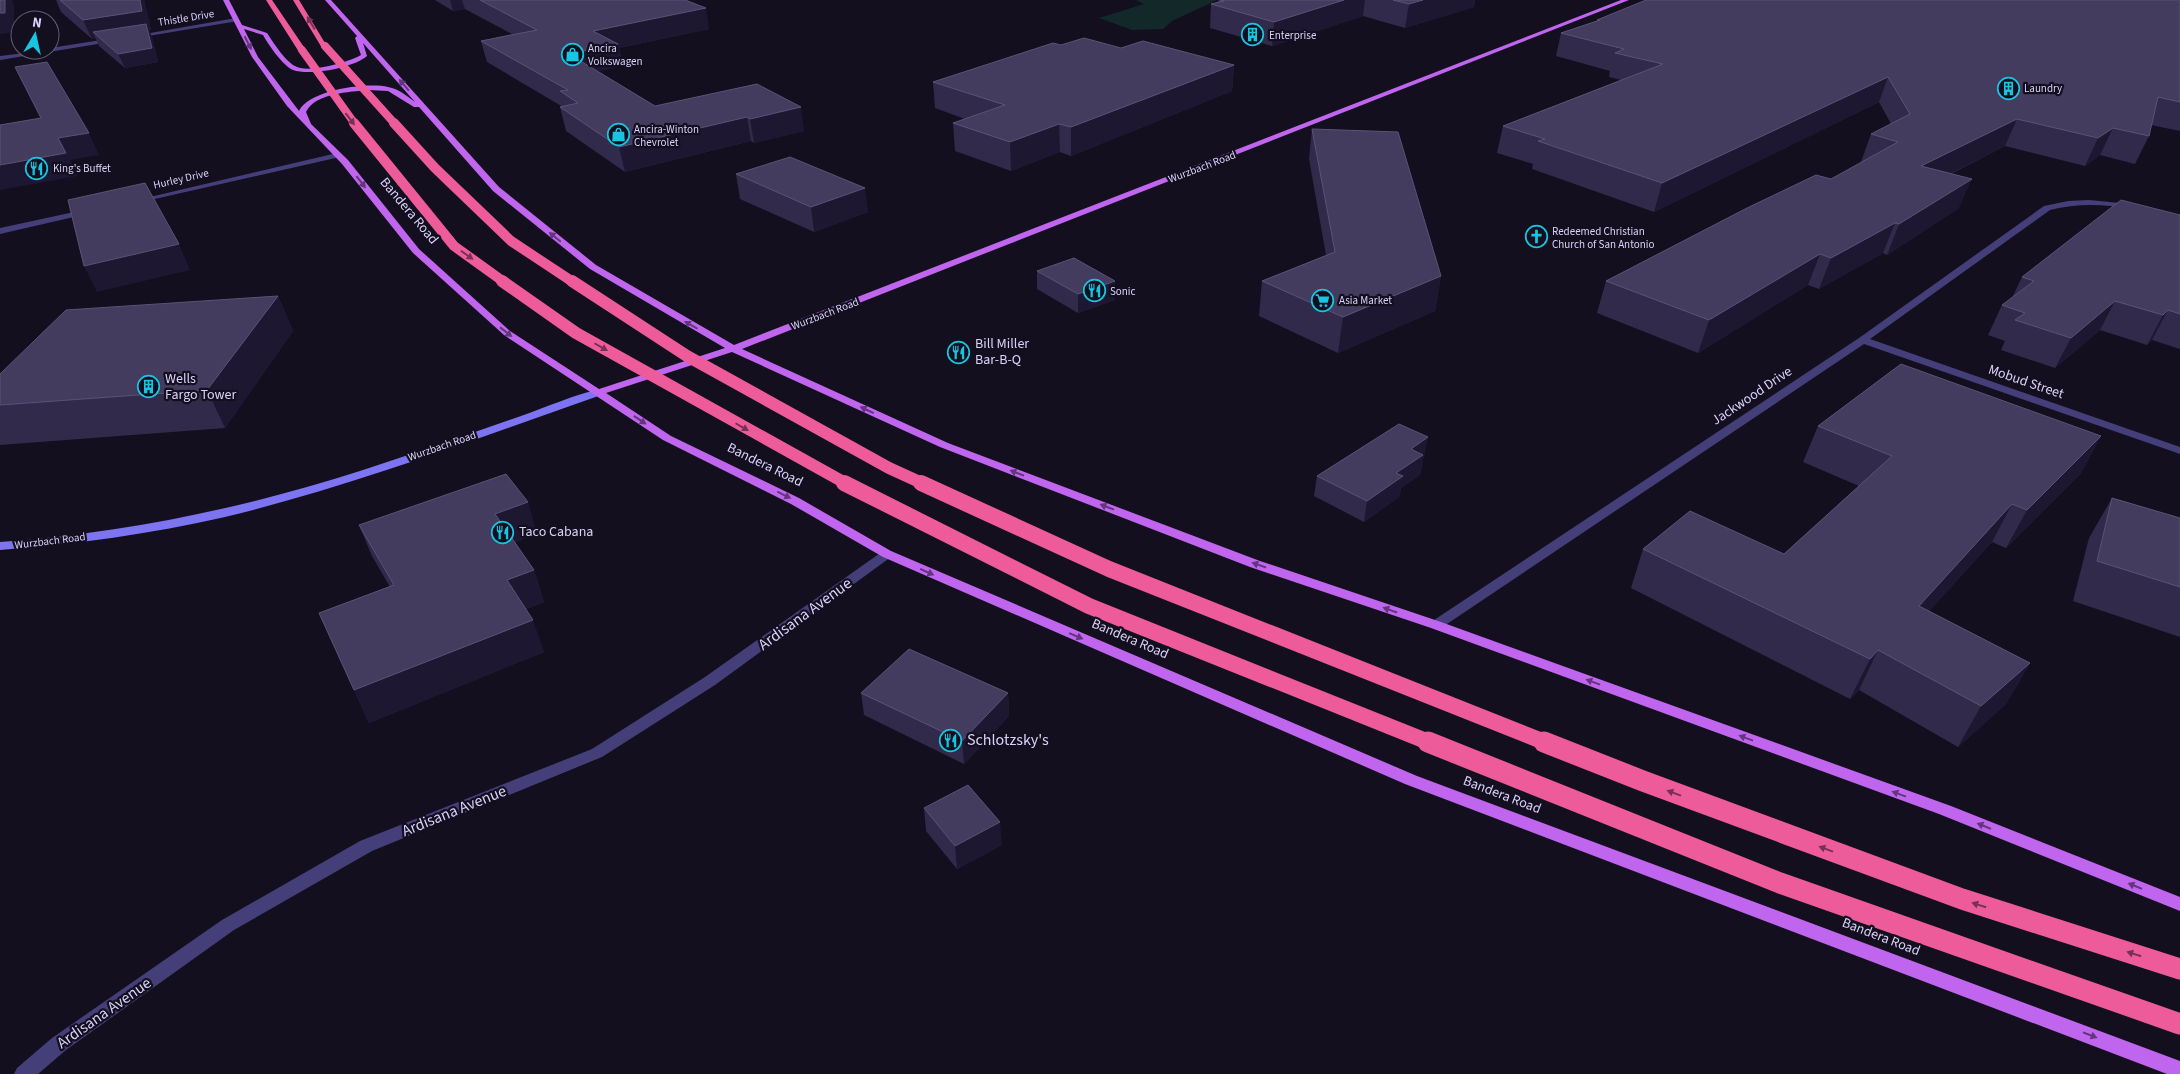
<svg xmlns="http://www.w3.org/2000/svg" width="2180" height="1074" viewBox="0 0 2180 1074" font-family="'Source Sans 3',sans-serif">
<rect width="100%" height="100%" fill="#130f1f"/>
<path fill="#132828" d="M1136,0H1217L1172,21L1163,29L1132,30L1099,18L1144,4Z"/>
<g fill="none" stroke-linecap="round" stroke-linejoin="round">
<path fill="#443f79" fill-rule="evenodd" d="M236,18L238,21L136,38L133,36Z
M114,38L116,41L0,60V56L50,50V48Z
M337,153L341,155L340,157L137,203L133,201Z
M2089,200L2120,203L2135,207L2131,209C2104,204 2077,203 2050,210L1870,339L2180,447V454L1864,344L1441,628H1431L1429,625L1431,622L1859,338L2044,206L2068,201Z
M88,209H91V213L0,234V228Z
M887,550L891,551L893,554L891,557L715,685L602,757L372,851L234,930L66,1050L38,1074H14L17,1068L52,1038L222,920L360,841L592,749L705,677L883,551Z"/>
<path fill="#7c74f0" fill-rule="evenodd" d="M600,389L604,390V394C478,438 354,486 225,517C151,534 76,544 0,550V542C125,533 245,508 363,470C416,453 469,434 521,416C547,407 573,395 600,389Z"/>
<path fill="#c065ee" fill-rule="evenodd" d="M223,0H229L242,25L267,33C273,42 285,61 295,66C308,74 349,62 361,55L355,38L357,36L325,0H331L499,187L596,265L734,345L1621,0H1629L742,349L948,443L1260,561L1441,622L1951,806L2180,897V911L1939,814L1431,628L1250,567L940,447L732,352L606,393L671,436L799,498L891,551L1417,776L2180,1061V1074H2167L1405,784L883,557L791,504L663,440L504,335L413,253L342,164L287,106L252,57ZM244,29L263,35C268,44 283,66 293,70C310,76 353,68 367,56L363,43L415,102C407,96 399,89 388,87C367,82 309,90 299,111L258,57ZM368,90L388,91L414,107H419L493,191L590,269L725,348L599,389L510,331L419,249L348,160L311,124L306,112C315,93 350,92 368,90Z"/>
<path fill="#ed5b9b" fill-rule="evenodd" d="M266,0H272L306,50L305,52H299Z
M293,0H299L328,48H322Z"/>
<path stroke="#ed5b9b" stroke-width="8" d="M325,46L395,124
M302,50L355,124"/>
<path stroke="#ed5b9b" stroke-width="10" d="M354,123L454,246L504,282
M394,123L435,168L511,241L573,282"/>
<path stroke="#ed5b9b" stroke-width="12" d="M502,281L576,333L847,484
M572,281L687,356L889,468L924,484"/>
<path stroke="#ed5b9b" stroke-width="16" d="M844,483L1089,606L1431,743
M921,483L1109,569L1547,743"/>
<path stroke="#ed5b9b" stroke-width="21" d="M1428,742L1780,883L2180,1024
M1544,742L1643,781L1962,899L2180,969"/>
</g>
<path fill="#322a4b" d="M56,0H144L151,30H149L152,37L158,62L125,68L99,46L96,39H92L61,12Z
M435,0H685L709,29L619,48L623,66L597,71L655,106L757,84L804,131L754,143L751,141L625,172L566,131L560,107H563L487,62L481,41L512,34L465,9L453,11Z
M1218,0H1475L1474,7L1405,28L1363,16L1272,46L1210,28L1211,4L1218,3Z
M2180,0V131L2151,125L2149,136L2135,164L2100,155L2085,166L2005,146L1951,174L1959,208L1887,255L1883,253L1819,289L1808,285L1698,353L1597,313L1606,281L1831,179L1861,162L1871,134L1891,124L1879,102L1654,212L1532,169L1533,164L1497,153L1503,126L1621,80L1609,77L1610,71L1556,56L1561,33L1597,21V20Z
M1061,45L1121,48L1234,65L1232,91L1071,156L1060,152L1011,171L955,151L953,123L965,119L935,108L933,82Z
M1312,129L1441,276L1435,311L1338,353L1259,316L1262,281L1326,255L1309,159Z
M736,174L868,212L814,232L740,199Z
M2180,215V349L2152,340L2147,345L2100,330L2055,368L2001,350L2005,341L1988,335L2002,305L2012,298L2022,277Z
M1037,271L1115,281V300L1078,313L1037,289Z
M278,296L293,331L225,428L0,445V374Z
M1818,426L2101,436L2081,473L2006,548L1992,542L1929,611L2030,663L2006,704L1958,747L1859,690L1850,699L1631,588L1643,549L1784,554L1859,486L1803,462Z
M1424,458L1423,459L1420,475L1401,488L1399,497L1364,522L1314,496L1317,476Z
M2112,498L2180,518V637L2073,601L2089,538Z
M359,525L537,533L515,542L534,570L544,602L526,609L544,652L369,723L354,690L390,587L372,556Z
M861,693H1008L1009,716L964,764L864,715Z
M924,808L1002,845L957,869L926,831Z"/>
<path fill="#1e1732" d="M5,0H12L14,6V32L0,34V13Z
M140,0H144L151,30H149L152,37L158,62L125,68L118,54L93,32L96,39H92L83,20Z
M450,0H462L465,9L453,11Z
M1344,0H1365L1363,16L1272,46L1274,22Z
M1423,0H1475L1474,7L1405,28L1409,4Z
M706,8L709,29L619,48L623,66L574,77L569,54L593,31Z
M1234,65L1232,91L1071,156V127Z
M1888,77L1879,102L1654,212L1662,183Z
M801,107L804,131L754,143L750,119Z
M747,117L751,141L625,172L619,147Z
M2017,119L2005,146L1910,194L1921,166Z
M1059,124L1060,152L1011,171L1010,142Z
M2113,128L2100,155L2085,166L2098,138Z
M89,133L99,155L70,160L77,176L0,190V165L58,138Z
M1972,179L1959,208L1887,255L1899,224Z
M865,188L868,212L814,232L811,207Z
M1895,223L1883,253L1819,289L1831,258Z
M179,244L190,270L97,292L84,266Z
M1820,254L1808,285L1698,353L1709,320Z
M1441,276L1435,311L1338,353L1343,317Z
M1115,281V300L1078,313V294Z
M278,296L293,331L225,428L207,390Z
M2115,301L2100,330L2055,368L2071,338Z
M2168,310L2152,340L2147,345L2163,315Z
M2101,436L2081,473L2006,548L2027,510Z
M1428,437L1424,458L1423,459L1420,475L1401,488L1399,497L1364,522L1367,501L1396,473L1411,449Z
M528,502L537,533L506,545L495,514Z
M2012,504L1992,542L1899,645L1919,606Z
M534,570L544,602L518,612L507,580Z
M533,620L544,652L369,723L354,690Z
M1878,650L1859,690L1850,699L1870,659Z
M2030,663L2006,704L1958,747L1981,706Z
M1008,693L1009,716L964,764L962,741Z
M1000,822L1002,845L957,869L955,846Z"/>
<path fill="#433c5e" stroke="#5b5376" d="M0,0H5V13H0Z
M60,0H140L142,11L83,20Z
M480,0H685L706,8L593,31L618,44L569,54L655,106L757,84L801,107L750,119L747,117L619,147L560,107L578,103L560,91L568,90L481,41L537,30Z
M1220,0H1344L1274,22L1211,4L1224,1Z
M1393,0H1423L1409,4Z
M1646,0H2180V102L2158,97L2149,136L2113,128L2098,138L2017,119L1921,166L1972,179L1899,224L1895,223L1831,258L1820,254L1709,320L1606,281L1747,208L1816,175L1831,179L1898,142L1871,134L1910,114L1888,77L1662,183L1538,141L1545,139L1503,126L1663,64L1615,53L1624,49L1561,33L1600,20H1597Z
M146,24L152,48L118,54L93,32Z
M1084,38L1121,48L1143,41L1234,65L1071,127L1059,124L1010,142L953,123L1005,105L933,82L1053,43L1061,45Z
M47,62L89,133L58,138L66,153L0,165V125L41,118L15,67Z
M1312,129L1398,132L1441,276L1343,317L1262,281L1335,252Z
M790,157L865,188L811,207L736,174Z
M145,183L179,244L84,266L68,200Z
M2121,200L2180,215V314L2168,310L2163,315L2115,301L2071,338L2015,320L2025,313L2002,305L2034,281L2022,277Z
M1074,258L1115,281L1078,294L1037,271Z
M278,296L207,390L0,405V374L66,310Z
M1901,364L2101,436L2027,510L2012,504L1919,606L2030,663L1981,706L1878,650L1870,659L1643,549L1690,511L1784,554L1892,456L1818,426Z
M1399,424L1428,437L1411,449L1423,455L1396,473L1403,476L1367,501L1317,476Z
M506,474L528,502L495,514L534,570L507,580L533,620L354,690L319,613L394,585L359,525Z
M2112,498L2180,518V587L2097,561Z
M909,649L1008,693L962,741L861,693Z
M968,785L1000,822L955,846L924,808Z"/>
<defs><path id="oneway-solid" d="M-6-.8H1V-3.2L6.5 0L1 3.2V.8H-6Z" transform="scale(1.25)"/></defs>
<g fill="#753157">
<use href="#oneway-solid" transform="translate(311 23) rotate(-121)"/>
<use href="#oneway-solid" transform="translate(350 119) rotate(52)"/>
<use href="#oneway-solid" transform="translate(467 255) rotate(35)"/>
<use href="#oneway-solid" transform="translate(601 347) rotate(30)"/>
<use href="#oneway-solid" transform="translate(742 427) rotate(30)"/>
<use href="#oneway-solid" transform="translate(1674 793) rotate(-160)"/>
<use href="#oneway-solid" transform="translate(1826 849) rotate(-160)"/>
<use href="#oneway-solid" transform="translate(1979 905) rotate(-162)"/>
<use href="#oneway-solid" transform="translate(2134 954) rotate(-162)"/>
</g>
<g fill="#61367c">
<use href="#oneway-solid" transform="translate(248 43) rotate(63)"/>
<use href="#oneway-solid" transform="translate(404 85) rotate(-131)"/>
<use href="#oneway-solid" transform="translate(361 182) rotate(52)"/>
<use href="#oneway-solid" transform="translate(555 237) rotate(-141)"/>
<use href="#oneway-solid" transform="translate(691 325) rotate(-150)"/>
<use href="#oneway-solid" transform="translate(506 332) rotate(38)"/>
<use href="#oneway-solid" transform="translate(867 410) rotate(-155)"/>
<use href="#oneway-solid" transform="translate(640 420) rotate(34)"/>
<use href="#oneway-solid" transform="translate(1017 473) rotate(-159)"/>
<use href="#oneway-solid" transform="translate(784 495) rotate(26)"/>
<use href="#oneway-solid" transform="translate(1107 507) rotate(-159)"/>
<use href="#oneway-solid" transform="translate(1259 565) rotate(-161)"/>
<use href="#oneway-solid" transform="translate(927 572) rotate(24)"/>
<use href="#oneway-solid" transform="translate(1390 610) rotate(-161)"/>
<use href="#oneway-solid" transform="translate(1076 636) rotate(23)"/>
<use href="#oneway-solid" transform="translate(1593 682) rotate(-160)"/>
<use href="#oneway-solid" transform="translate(1746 738) rotate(-160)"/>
<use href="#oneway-solid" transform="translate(1899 794) rotate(-160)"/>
<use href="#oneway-solid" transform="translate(1984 826) rotate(-158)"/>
<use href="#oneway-solid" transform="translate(2135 886) rotate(-158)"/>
<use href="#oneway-solid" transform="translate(2090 1035) rotate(21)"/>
</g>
<defs>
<symbol id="building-ring" viewBox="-11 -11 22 22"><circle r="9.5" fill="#130f1f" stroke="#19c4e0" stroke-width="1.5"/><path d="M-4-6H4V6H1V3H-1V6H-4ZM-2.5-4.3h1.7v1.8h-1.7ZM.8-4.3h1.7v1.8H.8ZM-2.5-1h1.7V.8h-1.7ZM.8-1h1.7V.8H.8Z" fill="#19c4e0"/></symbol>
<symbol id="shop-ring" viewBox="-11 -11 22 22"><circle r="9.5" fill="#130f1f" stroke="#19c4e0" stroke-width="1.5"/><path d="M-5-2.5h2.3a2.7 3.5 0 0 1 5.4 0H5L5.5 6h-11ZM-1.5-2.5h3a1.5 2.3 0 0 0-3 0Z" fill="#19c4e0"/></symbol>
<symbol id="restaurant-ring" viewBox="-11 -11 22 22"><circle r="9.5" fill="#130f1f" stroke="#19c4e0" stroke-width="1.5"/><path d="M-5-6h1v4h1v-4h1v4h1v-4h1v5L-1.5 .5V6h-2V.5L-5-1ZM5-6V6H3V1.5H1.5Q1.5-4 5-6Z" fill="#19c4e0"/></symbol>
<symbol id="church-ring" viewBox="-11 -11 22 22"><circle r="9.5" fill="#130f1f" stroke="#19c4e0" stroke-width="1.5"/><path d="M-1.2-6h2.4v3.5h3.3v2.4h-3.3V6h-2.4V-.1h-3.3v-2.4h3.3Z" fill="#19c4e0"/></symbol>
<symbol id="supermarket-ring" viewBox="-11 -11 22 22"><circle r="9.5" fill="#130f1f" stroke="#19c4e0" stroke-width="1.5"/><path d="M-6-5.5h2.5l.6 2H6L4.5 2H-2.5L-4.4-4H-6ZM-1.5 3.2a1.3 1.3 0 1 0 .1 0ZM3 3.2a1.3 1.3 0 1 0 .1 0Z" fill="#19c4e0"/></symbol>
</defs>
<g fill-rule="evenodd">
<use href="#building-ring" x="1240" y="22" width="25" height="25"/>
<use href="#shop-ring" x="560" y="42" width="25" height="25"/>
<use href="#building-ring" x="1996" y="76" width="25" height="25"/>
<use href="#shop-ring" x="606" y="122" width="25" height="25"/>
<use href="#restaurant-ring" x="24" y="156" width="25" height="25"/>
<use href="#church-ring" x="1524" y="224" width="25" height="25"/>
<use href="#restaurant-ring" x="1082" y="278" width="25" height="25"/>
<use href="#supermarket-ring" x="1310" y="288" width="25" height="25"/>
<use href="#restaurant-ring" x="946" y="340" width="25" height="25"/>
<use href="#building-ring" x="136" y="374" width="25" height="25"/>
<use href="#restaurant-ring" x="490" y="520" width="25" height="25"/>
<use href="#restaurant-ring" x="938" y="728" width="25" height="25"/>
</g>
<g text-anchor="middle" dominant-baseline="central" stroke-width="4.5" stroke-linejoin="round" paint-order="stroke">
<g font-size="11" fill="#d8d2fa" stroke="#130f1f">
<text transform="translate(186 18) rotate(-9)">Thistle Drive</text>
<text transform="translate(1202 167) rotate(-21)">Wurzbach Road</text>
<text transform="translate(181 179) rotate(-13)">Hurley Drive</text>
<text transform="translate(825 314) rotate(-21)">Wurzbach Road</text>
<text transform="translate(442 446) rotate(-19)">Wurzbach Road</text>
<text transform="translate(50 541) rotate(-7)">Wurzbach Road</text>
</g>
<g font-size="11" fill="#d8d2fa" stroke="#130f1f" text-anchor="start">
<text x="1269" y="35">Enterprise</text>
<text x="588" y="48">Ancira<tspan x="588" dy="13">Volkswagen</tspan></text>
<text x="2024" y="88">Laundry</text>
<text x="634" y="129">Ancira-Winton<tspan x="634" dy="13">Chevrolet</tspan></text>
<text x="53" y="168">King's Buffet</text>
<text x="1552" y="231">Redeemed Christian<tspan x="1552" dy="13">Church of San Antonio</tspan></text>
<text x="1110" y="291">Sonic</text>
<text x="1339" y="300">Asia Market</text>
</g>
<g font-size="14" fill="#d8d2fa" stroke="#130f1f">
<text transform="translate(409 211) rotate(50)">Bandera Road</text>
<text transform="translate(2026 382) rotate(19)">Mobud Street</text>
<text transform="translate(1752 396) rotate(-34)">Jackwood Drive</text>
<text transform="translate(765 465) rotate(26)">Bandera Road</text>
<text transform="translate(1130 639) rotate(23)">Bandera Road</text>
<text transform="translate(1502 795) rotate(21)">Bandera Road</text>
<text transform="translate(1881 937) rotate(21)">Bandera Road</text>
</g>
<g font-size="14" fill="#d8d2fa" stroke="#130f1f" text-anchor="start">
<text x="975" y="344">Bill Miller<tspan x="975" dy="16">Bar-B-Q</tspan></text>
<text x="165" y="379">Wells<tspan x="165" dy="16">Fargo Tower</tspan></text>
<text x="519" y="532">Taco Cabana</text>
</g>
<g font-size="16" fill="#d8d2fa" stroke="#130f1f">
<text transform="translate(805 614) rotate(-36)">Ardisana Avenue</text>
<text transform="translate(454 811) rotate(-22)">Ardisana Avenue</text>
<text transform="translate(104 1013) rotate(-35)">Ardisana Avenue</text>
</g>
<g font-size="16" fill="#d8d2fa" stroke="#130f1f" text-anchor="start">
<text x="967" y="740">Schlotzsky's</text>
</g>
</g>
<g transform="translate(35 35) rotate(9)"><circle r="24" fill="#130f1f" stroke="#625d77"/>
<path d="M0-4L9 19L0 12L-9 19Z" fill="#19c4e0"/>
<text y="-8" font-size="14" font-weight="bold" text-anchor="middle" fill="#d8d2fa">N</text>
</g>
</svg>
